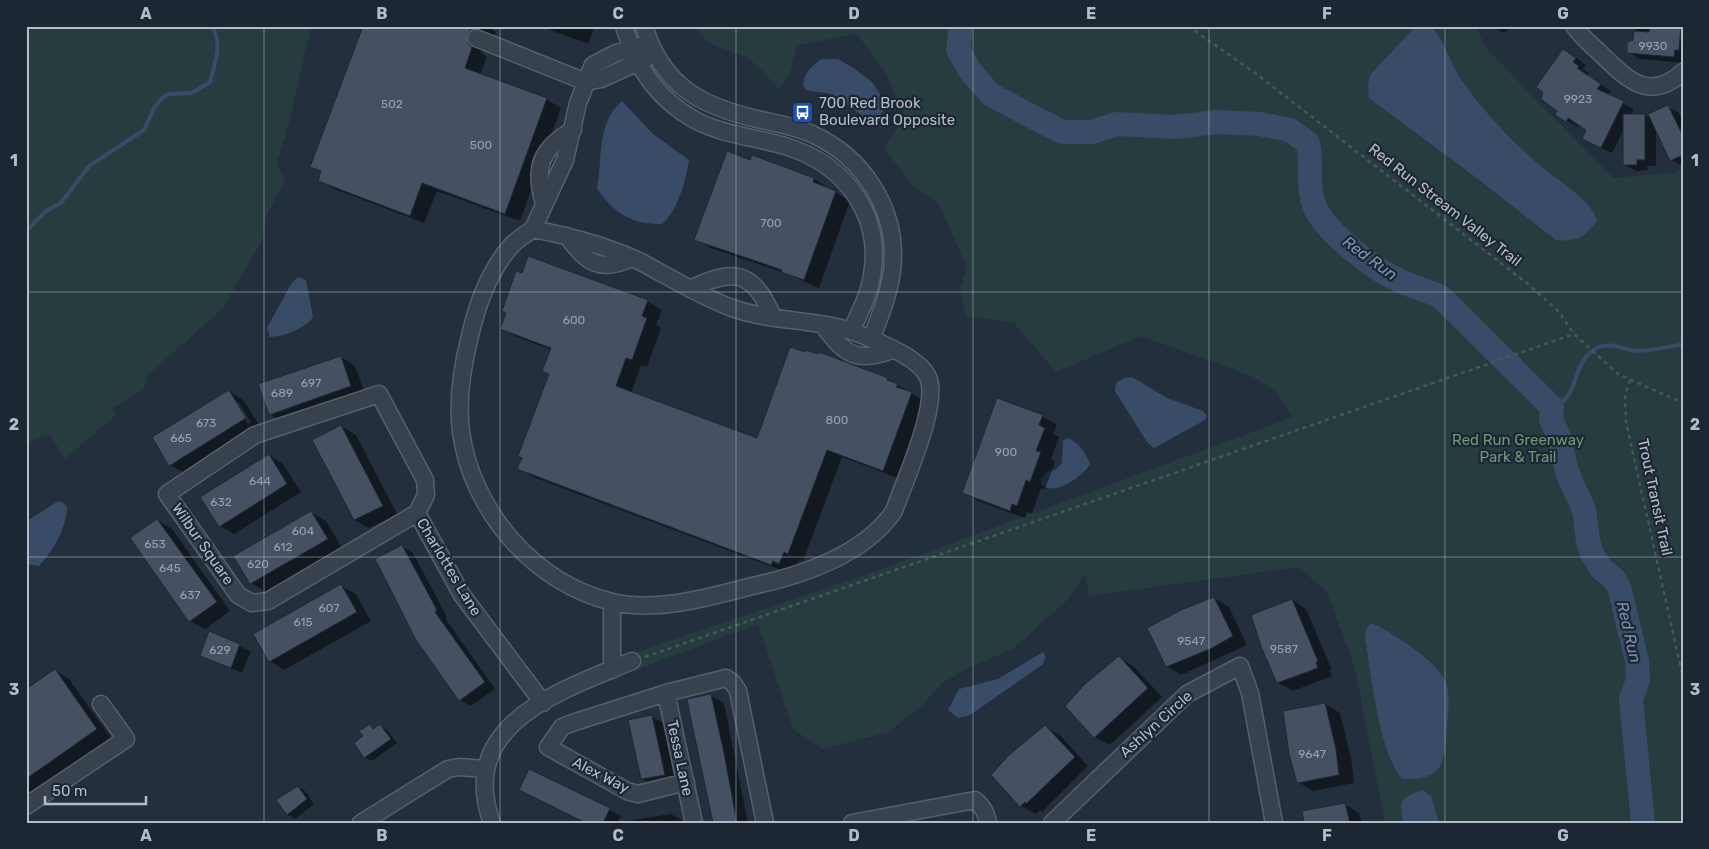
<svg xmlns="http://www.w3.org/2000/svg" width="1709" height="849" viewBox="0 0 1709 849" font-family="Rubik,sans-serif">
<rect width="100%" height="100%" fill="#242f3e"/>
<path fill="#263c3f" d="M34,26H312C298,71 294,120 276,163L285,181L268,212L262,241L222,309L147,376L143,390L112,408L116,415L65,459L50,435L32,440L26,447V38Z
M694,26H1476L1485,47L1613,178L1677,172L1683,166V823H1385L1355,668L1327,592L1299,567L1089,596L1085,574L1067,600L1013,649L970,667L942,683L921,707L888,732L823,749L793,729L758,624L633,671L626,657L651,647L871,573L1293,417L1276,392L1252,376L1141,336L1056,372L1014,323L966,316L960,289L967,267L938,202L913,186L884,148L905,117L885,71L856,33L797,46L789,75L779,89C769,80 759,65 747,58C724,45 712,52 694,26Z"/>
<path fill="#394c67" d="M1419,26L1433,28C1446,44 1450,64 1462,81C1483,111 1510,139 1537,163C1553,178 1593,200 1597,221C1584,237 1577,242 1556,240L1474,176L1369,98L1368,85L1370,75L1413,29Z
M822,59H838L853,68L871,81L887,104L878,119L866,118L832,94L806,90L803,85C805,72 811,66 822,59Z
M622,101L653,134L689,160C686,179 678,211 662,224C630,224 616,214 597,189C603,158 596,123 622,101Z
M298,277L306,280L313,317C305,329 284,336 270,337L267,328L291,284Z
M1132,377L1167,398L1203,411L1207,416L1205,420L1154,448L1147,442L1115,391L1116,383L1124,378Z
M1067,438C1079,442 1086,454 1090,464C1083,476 1054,498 1041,484V478L1048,471L1055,470L1062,463L1063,441Z
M58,501L62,502L67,507C67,527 53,551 39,566L26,564V522Z
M1371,623C1389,630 1439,663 1445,681C1451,694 1448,712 1447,726C1445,762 1444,781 1402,779C1378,749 1372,677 1365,638L1367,628Z
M1043,652L1046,657L1042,665L970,715L958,718L948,710L959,689L998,679Z
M1422,790L1431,796L1439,823H1403C1399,799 1400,799 1422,790Z"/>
<path fill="#0007" fill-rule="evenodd" d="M364,26H486L496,32L494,37L481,43L482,53L487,57L480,75L546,99L561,108L520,221L437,191L424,223L334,189L319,180L322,172L312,166Z
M540,26H595L588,44Z
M1492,26H1513L1504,33Z
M1635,26H1683V63L1639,59L1628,52L1634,41Z
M1575,57L1586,65L1583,69L1589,73L1587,76L1611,91L1608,96L1634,109L1631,115H1645L1652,119L1668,107L1679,113L1683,120V166L1671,160L1656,128V166H1647L1648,170L1636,171L1625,165V127L1612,153L1595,145L1588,130L1580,124L1577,127L1558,115L1559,110L1543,98Z
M751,162L814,179L850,201L819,288L788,274L711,248L696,239Z
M647,301L662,310L656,325L661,328L647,367L641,365L631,393L757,440L820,354L888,379L926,402L898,478L842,457L803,561L799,560L794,571L786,572L533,477L519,469L550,374L552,350L517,337L502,328Z
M341,357L355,366L366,395L284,423L270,414Z
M229,391L243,400L260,426L185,473L170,465ZM235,402H238L251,422L248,424Z
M1042,416L1057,425L1053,434L1059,437L1051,459L1055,462L1045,489L1041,488L1032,513L1027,512L1025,518L978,501L963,492Z
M341,426L356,435L397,514L369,528L354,520Z
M269,455L283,464L301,492L234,534L220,526Z
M311,512L326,521L342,548L266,592L251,583L235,556Z
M157,520L172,529L230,611L205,629L190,621Z
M402,546L413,553L447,617L445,618L495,689L471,706L460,700Z
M341,586L356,594L371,621L284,670L270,661Z
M1214,598L1229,607L1247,645L1181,675L1167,666Z
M1292,600L1306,609L1332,670H1330L1332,676L1293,691L1278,683L1263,649Z
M210,633L251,651L242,673L201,655Z
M1119,658L1133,666L1162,697L1110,745L1095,737L1066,706Z
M55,670L69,679L111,738L26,797V690Z
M711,696L724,703L748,823H713Z
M1325,704L1340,713L1351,758L1354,783L1313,791L1298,782L1290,754Z
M652,717L663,723L675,781L653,785L642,779Z
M370,726L376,729L380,726L387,730L397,743L372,761L365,757V737Z
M1045,727L1060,735L1088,766L1042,812L1040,810L1036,814L1021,806Z
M530,770L621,816L617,823H585L520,790Z
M298,787L305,791L314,804L295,819L288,815L278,801Z
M1344,804L1359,813L1362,823H1304L1303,818Z
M671,814L682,820L683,823L627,821Z"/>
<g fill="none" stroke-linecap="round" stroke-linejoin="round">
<path stroke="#394c67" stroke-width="4" d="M26,231L46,211L61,203L89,166L144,130L154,108L162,98L169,94L192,93L210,82C215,62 223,45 212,26
M1552,407C1582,399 1569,360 1599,347C1612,342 1624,350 1637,351C1652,351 1668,347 1683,344"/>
<path stroke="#394c67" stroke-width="24" d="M961,26L958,50L971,72L991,95L1062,132H1092L1117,124L1175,127L1217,122L1260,124L1290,130L1308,143C1313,164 1306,186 1315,207C1325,232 1374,269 1398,280C1412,287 1427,290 1441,297L1552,407L1551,419L1559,437L1567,472L1584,510L1588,541L1592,554L1601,568L1614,579L1619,587L1637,661L1638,680L1631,699L1643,823"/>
</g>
<path fill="#455162" stroke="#1f2835" d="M363,26H480L479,29L470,30L467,35L468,44L472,47L465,68L547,98L505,214L422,183L410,216L318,181L321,171L310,167Z
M1650,26H1681L1679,50H1675L1674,57L1627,53V42L1633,40L1634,31L1649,32Z
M1563,49L1576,58L1573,62L1579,66L1577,68L1601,84L1597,89L1624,101L1601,148L1582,139L1586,130L1568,118L1566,122L1555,115L1557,111L1541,99L1543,92L1536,87Z
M1668,105L1683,136V155L1670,161L1648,114Z
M1623,114H1645V160H1637V165H1623Z
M727,151L750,160L752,155L814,178L813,182L836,191L804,280L781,272L782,270L694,240Z
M528,256L648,300L642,316L647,318L632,360L626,358L616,386L757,438L790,347L805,352L806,350L818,354L819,352L888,378L887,380L898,384L896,387L912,392L883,471L827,450L788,554L784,552L779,564L773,561L771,565L517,469L522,458L518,456L549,374L542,371L551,348L500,329L506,313L502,311L516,271L522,273Z
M341,356L351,386L269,415L258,384Z
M229,390L246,418L169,466L152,437Z
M997,398L1043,415L1039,425L1045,428L1036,451L1041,452L1030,482L1026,480L1017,506L1012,504L1010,511L962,493Z
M341,425L383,506L354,520L312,440Z
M269,454L287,484L219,527L200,497Z
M311,511L328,539L250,584L233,556Z
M157,519L217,602L189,622L130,538Z
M402,545L437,610L435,612L485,682L459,701L416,640L375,559Z
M341,584L357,612L269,662L253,634Z
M1214,597L1233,636L1210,649L1166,667L1147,628L1181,610Z
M1292,599L1318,661L1316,662L1318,668L1277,683L1262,649L1251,615Z
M209,631L240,644L231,668L200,656Z
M1119,656L1148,688L1094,738L1065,706L1085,684Z
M55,669L97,729L26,779V689Z
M711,694L724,753L737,823H713L689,710L687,699Z
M1325,703L1336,749L1339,775L1297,783L1289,754L1283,711Z
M652,715L665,775L641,779L628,720Z
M370,724L373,729L380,724L391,739L364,758L354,743L363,736L359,731Z
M1045,725L1075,757L1026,804L1025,802L1020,807L991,775L1008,756Z
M529,769L610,808L603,823H586L519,790Z
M298,786L307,799L287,815L276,800Z
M1345,803L1350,823H1304L1302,811Z"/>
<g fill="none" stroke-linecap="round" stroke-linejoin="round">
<defs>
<path id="minor" d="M624,26C635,66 657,99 695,120C723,135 755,137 785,146C848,165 886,219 870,285C866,301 858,316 851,331
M644,26C662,85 700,106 757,119C775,123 794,126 812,134C865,158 899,212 892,271C889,294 880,317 871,339
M1574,26C1581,37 1592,45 1601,54C1627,79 1649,103 1683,72
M476,38L586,82L601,79L647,58
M544,203C533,168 541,148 573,130
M533,229C526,234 517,239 511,246C490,270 477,305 470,336C462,367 457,400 461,432C472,511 534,583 612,602C659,613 712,596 757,585C806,574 865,554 894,511C904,482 940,404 928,377C919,358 881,343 862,335C820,318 774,323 732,308C700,296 671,278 641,262C607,245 569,236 533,229L565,160L578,103L593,65L616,53L649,43
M567,236C586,263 600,273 632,258
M690,289C733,268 753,270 773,317
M823,325C844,354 857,364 892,350
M417,513L268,601L252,603L238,595L167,494L255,435L379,394L425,480L426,495L417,513L462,595L543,703
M612,670V602
M666,693L694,823
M686,782L638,794L627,791L548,747L562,727L572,723L666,693L726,678L733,683L738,691L765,823
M26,806L126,739L101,704
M361,823L448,769L459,767L485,769
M492,823C456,724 560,691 632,661
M852,823L975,800C983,807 986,812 988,823
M1052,823L1187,694L1240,666L1250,693L1274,823"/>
</defs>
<use href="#minor" stroke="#565f6c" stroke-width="19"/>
<path stroke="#44595c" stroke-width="2.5" stroke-dasharray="4 4" stroke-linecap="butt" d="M1188,26L1255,73L1528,284L1559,312L1574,334L1618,374L1683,403
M1630,380L1625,395L1626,422L1683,678
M645,657L1574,334"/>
<use href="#minor" stroke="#38414e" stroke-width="16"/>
</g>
<path fill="none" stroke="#b4bcc9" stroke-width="1" stroke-opacity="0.55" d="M264,26V823M500,26V823M736,26V823M973,26V823M1209,26V823M1445,26V823M26,292H1683M26,557H1683"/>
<defs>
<symbol id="bus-square" viewBox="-11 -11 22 22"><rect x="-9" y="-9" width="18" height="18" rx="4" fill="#1a4fb4" stroke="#1d2633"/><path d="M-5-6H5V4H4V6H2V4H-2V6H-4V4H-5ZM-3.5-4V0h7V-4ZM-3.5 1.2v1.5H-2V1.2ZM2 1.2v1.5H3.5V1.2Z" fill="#fff"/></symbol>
</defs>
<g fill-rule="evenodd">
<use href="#bus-square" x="790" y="100" width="25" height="25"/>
</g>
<g text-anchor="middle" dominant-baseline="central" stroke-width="4.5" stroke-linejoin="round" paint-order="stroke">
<g font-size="12" fill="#98a1af">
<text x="1653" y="46">9930</text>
<text x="1578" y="99">9923</text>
<text x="392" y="104">502</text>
<text x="481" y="145">500</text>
<text x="771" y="223">700</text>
<text x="574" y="320">600</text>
<text x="311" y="383">697</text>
<text x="282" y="393">689</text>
<text x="837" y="420">800</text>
<text x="206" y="423">673</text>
<text x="181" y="438">665</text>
<text x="1006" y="452">900</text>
<text x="260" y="481">644</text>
<text x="221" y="502">632</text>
<text x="303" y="531">604</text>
<text x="155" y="544">653</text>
<text x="283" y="547">612</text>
<text x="258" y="564">620</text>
<text x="170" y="568">645</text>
<text x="190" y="595">637</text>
<text x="329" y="608">607</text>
<text x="303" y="622">615</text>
<text x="1191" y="641">9547</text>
<text x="1284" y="649">9587</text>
<text x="220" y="650">629</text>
<text x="1312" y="754">9647</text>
</g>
<g font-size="15" fill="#b4bcc9" stroke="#1d2633" text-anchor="start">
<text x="819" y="103">700 Red Brook<tspan x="819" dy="17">Boulevard Opposite</tspan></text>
</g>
<g font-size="15" fill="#b4bcc9" stroke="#1d2633">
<text transform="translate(1445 205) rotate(38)">Red Run Stream Valley Trail</text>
<text transform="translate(1655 497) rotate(78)">Trout Transit Trail</text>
<text transform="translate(203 544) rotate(55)">Wilbur Square</text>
<text transform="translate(449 567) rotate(59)">Charlottes Lane</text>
<text transform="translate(1156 724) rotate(-42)">Ashlyn Circle</text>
<text transform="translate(680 758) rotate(78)">Tessa Lane</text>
<text transform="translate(601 775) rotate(27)">Alex Way</text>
</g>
<g font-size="15" fill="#6b9a76" stroke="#1d2633">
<text x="1518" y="440">Red Run Greenway<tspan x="1518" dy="17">Park &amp; Trail</tspan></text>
</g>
<g font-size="16" font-style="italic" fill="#7c92b1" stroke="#1d2633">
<text transform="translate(1370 258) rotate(36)">Red Run</text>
<text transform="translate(1629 632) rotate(77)">Red Run</text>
</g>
</g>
<rect width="1709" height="849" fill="none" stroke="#1d2633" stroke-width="55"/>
<path d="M45 796v8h101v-8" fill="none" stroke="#b4bcc9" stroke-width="2.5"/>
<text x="52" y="796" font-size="15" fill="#b4bcc9" stroke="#1d2633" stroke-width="4" paint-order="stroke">50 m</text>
<rect x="28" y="28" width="1654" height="794" fill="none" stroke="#b4bcc9" stroke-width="2"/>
<g font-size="16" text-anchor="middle" font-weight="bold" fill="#b4bcc9">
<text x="146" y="19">A</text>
<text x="382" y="19">B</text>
<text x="618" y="19">C</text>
<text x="854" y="19">D</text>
<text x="1091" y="19">E</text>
<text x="1327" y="19">F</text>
<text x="1563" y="19">G</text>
<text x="14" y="166">1</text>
<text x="1695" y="166">1</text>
<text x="14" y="430">2</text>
<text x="1695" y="430">2</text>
<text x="14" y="695">3</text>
<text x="1695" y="695">3</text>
<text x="146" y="841">A</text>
<text x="382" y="841">B</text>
<text x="618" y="841">C</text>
<text x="854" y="841">D</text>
<text x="1091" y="841">E</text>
<text x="1327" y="841">F</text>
<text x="1563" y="841">G</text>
</g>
</svg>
